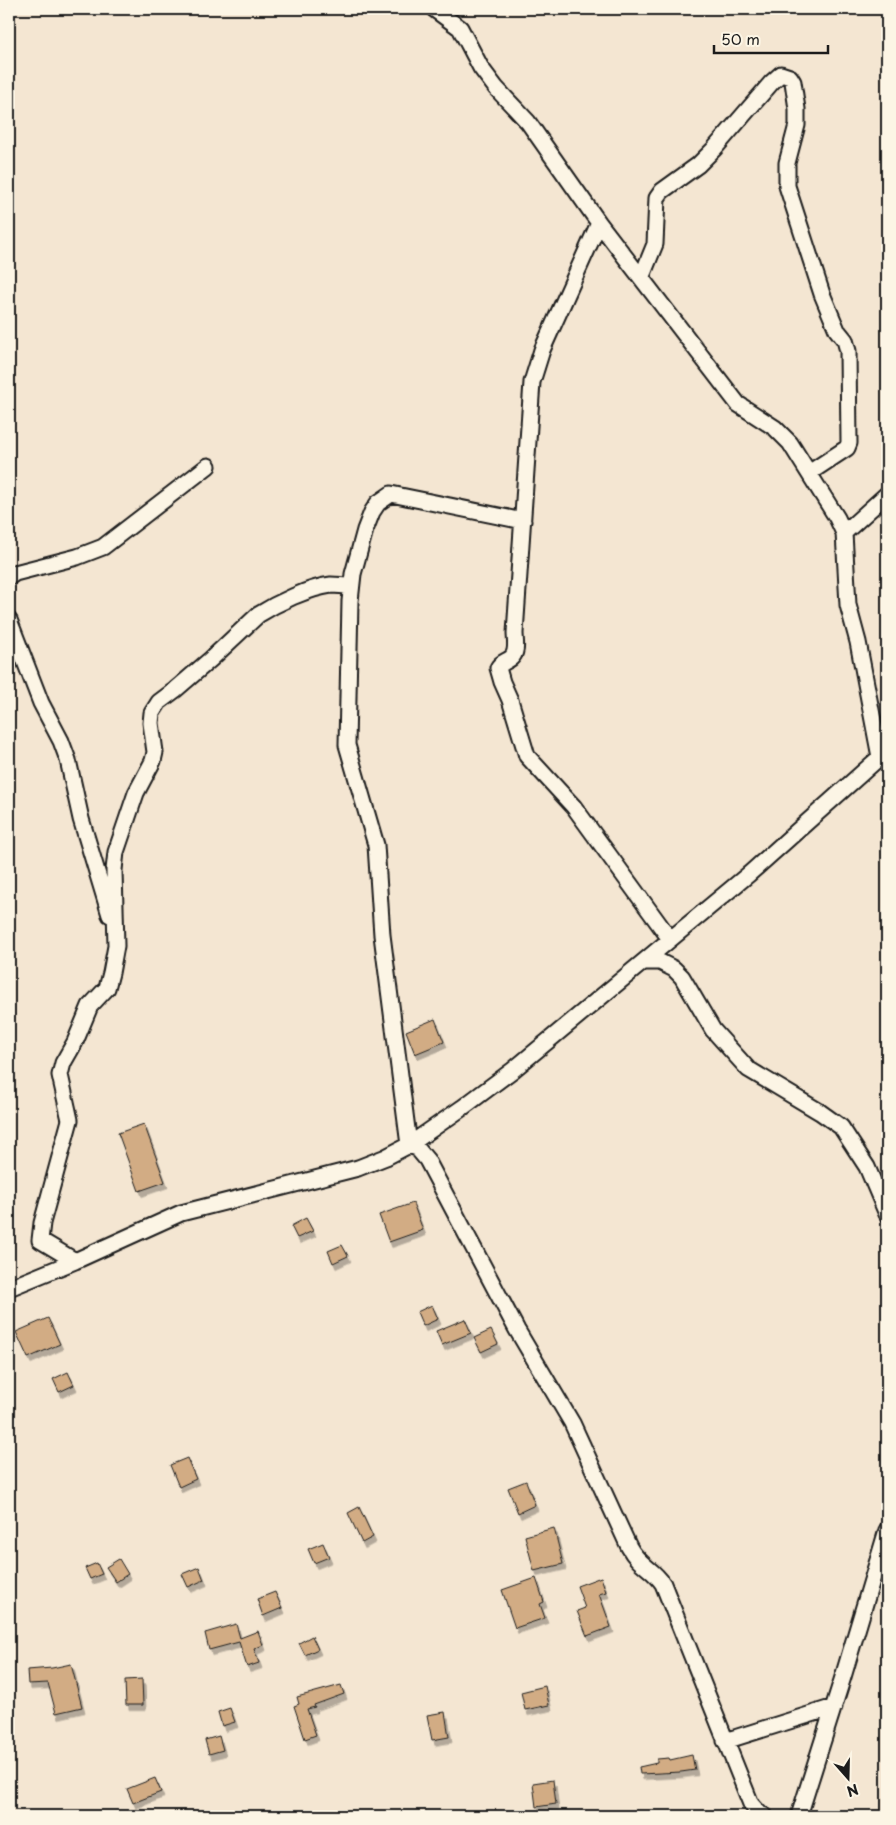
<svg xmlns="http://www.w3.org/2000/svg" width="896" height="1825" viewBox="0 0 896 1825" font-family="'Playpen Sans',sans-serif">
<defs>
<filter id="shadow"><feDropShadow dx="3" dy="5.5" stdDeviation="0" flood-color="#0004"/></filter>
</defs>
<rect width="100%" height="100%" fill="#f4e6d2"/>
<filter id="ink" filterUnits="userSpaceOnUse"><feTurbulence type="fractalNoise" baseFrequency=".02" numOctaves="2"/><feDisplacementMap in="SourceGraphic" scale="10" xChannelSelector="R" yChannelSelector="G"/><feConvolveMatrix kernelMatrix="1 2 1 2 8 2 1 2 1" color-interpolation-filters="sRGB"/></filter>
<g filter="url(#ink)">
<path fill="#d2ac84" stroke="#1c1c1c" filter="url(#shadow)" d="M435,1019L444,1042L415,1054L406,1031Z
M144,1124L165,1182L139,1191L118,1133Z
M413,1203L423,1230L389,1242L379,1215Z
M306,1218L313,1231L297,1238L291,1226Z
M342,1245L348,1256L333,1263L328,1251Z
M432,1305L438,1319L423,1326L417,1312Z
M48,1318L60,1344L28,1358L16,1332Z
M465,1319L471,1333L442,1345L436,1331Z
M491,1330L498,1344L481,1352L474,1338Z
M68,1372L74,1385L59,1392L53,1379Z
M187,1458L196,1479L179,1487L170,1465Z
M526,1481L535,1505L518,1513L508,1488Z
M359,1507L373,1537L362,1543L348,1513Z
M554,1528L563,1564L534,1571L525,1536Z
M323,1543L329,1557L314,1563L308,1549Z
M119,1559L128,1574L116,1582L106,1567Z
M97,1563L102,1574L90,1579L85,1568Z
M199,1567L204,1580L188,1587L182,1574Z
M601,1577L606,1592L599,1594L611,1627L587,1636L577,1611L585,1608L577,1586Z
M536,1578L544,1602L540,1604L545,1618L515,1628L502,1590Z
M275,1592L282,1608L263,1616L257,1599Z
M236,1624L240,1638L258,1631L263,1645L254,1649L259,1663L247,1667L239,1642L209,1650L205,1633Z
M312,1636L318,1649L305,1655L299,1643Z
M71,1664L82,1707L56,1713L48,1683L28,1684L27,1670L52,1668Z
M142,1679L143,1705H126L125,1680Z
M341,1685L344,1694L314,1705L315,1707L307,1709L316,1735L305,1739L294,1706L299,1704L297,1697Z
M545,1686L549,1705L525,1710L521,1692Z
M230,1708L235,1722L222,1726L218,1712Z
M445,1712L449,1737L432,1740L427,1715Z
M219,1736L223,1750L209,1754L205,1740Z
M692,1755L695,1770L681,1772L640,1774L639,1767L657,1763V1759L669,1758L670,1760Z
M155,1778L161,1792L133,1803L127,1789Z
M553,1780L556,1804L536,1807L533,1783Z"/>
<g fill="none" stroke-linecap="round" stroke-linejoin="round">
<defs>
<path id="minor" d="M434,9L460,28L481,68L496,88L528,122L599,223L738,404L775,428L790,443L837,518L844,533L848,605L858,642L880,757L887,763
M599,223L542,350L532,382L515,633C515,641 518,652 511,658C506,662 501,662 498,668L502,682L510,700L527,756L574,807L670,939
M642,276L655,244L657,198L662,191L698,165L714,149L772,82L781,74L790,77L793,82L797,109V125L787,163V186L822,294L837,330L845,340L848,351L849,443L847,448L809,473
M523,521L391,494L378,503L372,512L365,530L353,574L350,601L347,745L376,845L382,935L409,1145L417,1148L427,1160L517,1330L572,1423L629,1547C639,1566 653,1568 663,1584L751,1804L760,1814L765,1816
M844,533L887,494
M9,577L15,573L77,557L103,547L208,466
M9,620L41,703L61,741L68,760L81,819L110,915
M643,962H660L674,969L682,977L713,1030L748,1069L820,1112L841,1127L867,1167L887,1214
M75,1261L40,1240L42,1223L70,1120L60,1075L63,1063L75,1042L90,1006L107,988L111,973L116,946L114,870L116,852L136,793L153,761L155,752L151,723L152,713L159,702L175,690L211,659L258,615C277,603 308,588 331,585C337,585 344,586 351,586
M9,1288L75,1261L181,1213L358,1168L386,1157L409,1145L462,1108L513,1070L749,874L880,757L887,752
M725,1741L834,1707
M799,1816L843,1677L887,1530"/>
</defs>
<use href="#minor" stroke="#1c1c1c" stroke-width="19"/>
<use href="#minor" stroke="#fcf5e5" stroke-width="15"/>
</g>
</g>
<rect width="896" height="1825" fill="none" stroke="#fcf5e5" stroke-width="30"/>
<rect x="15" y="15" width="866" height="1795" fill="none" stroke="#1c1c1c" stroke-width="2" filter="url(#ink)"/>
<g transform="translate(848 1778) rotate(160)" stroke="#fcf5e5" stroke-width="4" paint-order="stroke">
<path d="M0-4L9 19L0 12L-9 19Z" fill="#1c1c1c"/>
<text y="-8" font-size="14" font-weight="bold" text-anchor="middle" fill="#1c1c1c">N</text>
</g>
<path d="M714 45v8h114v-8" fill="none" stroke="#1c1c1c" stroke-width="2.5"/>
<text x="721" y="45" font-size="15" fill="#1c1c1c" stroke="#fcf5e5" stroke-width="4" paint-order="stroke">50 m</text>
</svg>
